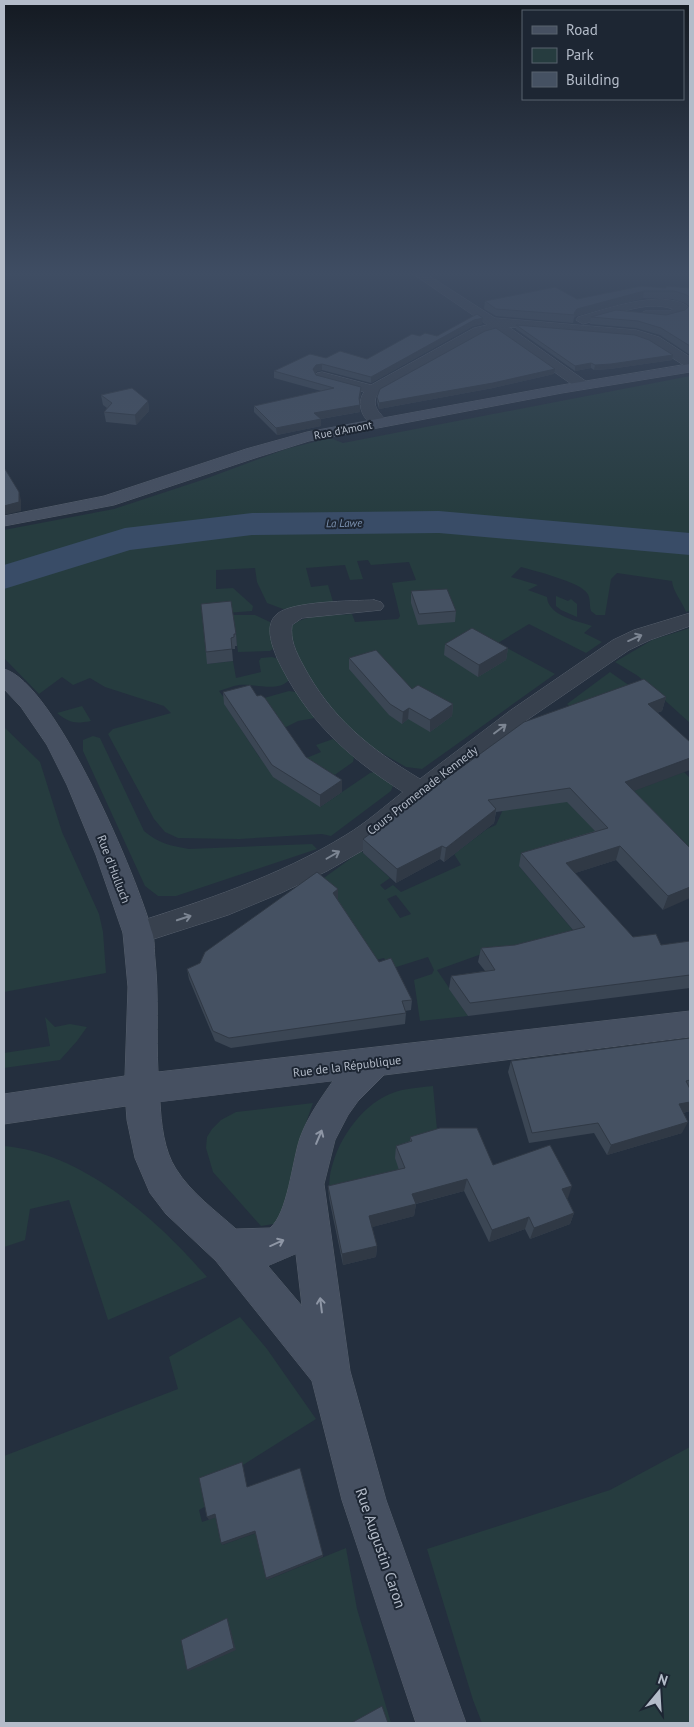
<svg xmlns="http://www.w3.org/2000/svg" width="694" height="1727" viewBox="0 0 694 1727" font-family="'PT Sans',sans-serif">
<rect width="100%" height="100%" fill="#242f3e"/>
<path fill="#263c3f" fill-rule="evenodd" d="M690,376V611L686,612C682,601 673,592 672,581L617,573L611,579L605,615H596L591,611C589,605 591,598 587,593C580,582 535,571 521,567L511,577L538,585L528,590L547,597C548,616 578,621 592,626L584,633L602,642L586,653L529,624L498,643L555,674L422,769L406,767L366,744L336,714L301,666L290,631C293,613 337,616 352,614L355,622L398,619L400,616L392,583L416,580L409,562L371,565L368,560L357,561L363,579L350,580L345,565L306,568L311,587L328,585L334,605L283,609L267,603L257,582L255,568L216,570V589L233,588L253,606L252,611L226,613L207,664L233,661L236,678L261,672L259,661L261,658L272,657L278,659L289,680C278,693 253,683 239,685C232,686 226,689 219,691L228,703L225,705L260,758L304,759L321,752L316,745L333,739L354,757L353,762L326,781L320,807L370,773L374,772L394,783L391,791L331,836L322,834L239,839L178,838L165,832L154,819L108,734L113,729L171,713L164,706L105,687L90,678L73,685L62,677L39,694L4,658V530L114,509L205,479L286,449L330,438L343,443Z
M556,596L568,601L571,599L577,604V617L561,610L556,606Z
M233,615H255L270,622L274,648L270,651L238,652Z
M690,628V723L638,676L615,662L652,640Z
M610,672L640,693L582,717L567,704Z
M289,691L296,692L315,718L298,721L280,730L257,700Z
M82,706L91,721C74,724 70,723 57,713Z
M4,727L40,762L62,832L99,914L103,932L106,973L4,992Z
M93,736L100,738L144,831C158,843 171,846 189,849L312,844L317,849L176,896H158L145,886L83,751V740Z
M684,772L690,778V867L651,827L519,866L587,947L490,951L437,970L468,1016L420,1021L414,980L432,974L434,970L428,957L390,969L384,958L372,961L317,883L361,851L390,878L380,885L385,890L393,885L401,892L461,865L454,854L487,829L496,825L506,803L552,785L577,812ZM396,895L411,914L400,918L387,899Z
M45,1017L55,1027L70,1024L87,1027L77,1041L60,1060L4,1068V1053L50,1046Z
M433,1086L438,1141L405,1185L329,1198C329,1186 329,1174 333,1163C342,1132 369,1097 402,1090C412,1088 423,1087 433,1086Z
M313,1103L298,1145L293,1165V1178L279,1223L261,1226L213,1172L206,1148L207,1137L212,1129L221,1120L236,1112Z
M4,1146C83,1153 157,1219 207,1277L108,1320L69,1200L30,1209L25,1240L4,1247Z
M240,1317L267,1349L316,1419L243,1465L201,1481L206,1506L199,1510L202,1522L217,1517L222,1545L256,1533L267,1580L346,1548L357,1609L391,1723H4V1456L178,1389L169,1357Z
M690,1447V1723H482L473,1700L427,1549L610,1490Z"/>
<g fill="none" stroke-linecap="round" stroke-linejoin="round">
<path fill="#394c67" fill-rule="evenodd" d="M439,511L690,533V555L439,533L252,535L130,550L4,589V565L125,528L252,513Z"/>
<defs>
<path id="street" d="M415,275H428L495,318L636,330L659,337L690,357V367L685,366L649,343L634,338L509,327L587,382L589,385L587,388H577L496,331L484,334L378,393C370,407 380,412 388,423L386,426C369,431 353,408 364,392L317,379L315,376L317,373L322,372L371,385L474,328L487,325Z
M660,299C670,300 684,301 690,309C681,319 648,325 638,315L645,311H670L673,309C644,299 611,317 583,324L576,320L578,317C605,309 631,300 660,299Z
M374,600L381,602L384,606L381,610L302,618L292,625C290,640 296,652 303,665C331,718 370,749 420,779L511,710L613,640L634,630L690,613V626L650,640L629,650L527,720L367,848L327,871L281,893L228,915L138,944L128,941L123,933L128,925C203,901 278,877 346,835C366,823 385,806 403,792C346,756 306,719 277,658C272,645 264,625 277,614C292,601 352,601 374,600Z"/>
<path id="secondary" d="M690,364V372L562,393L309,441L258,457L114,505L4,526V516L104,496L246,449L307,432L562,385Z
M4,669C55,682 139,881 152,932C155,940 154,950 155,959C159,997 156,1034 158,1072L690,1011V1037L384,1075L358,1101L348,1115L335,1140L324,1184L350,1371L386,1500L466,1723H416L342,1500L312,1381L216,1261L166,1214L150,1193L135,1158L127,1120L126,1106L4,1124V1094L125,1076L128,987L123,933L96,855L67,785L47,745L21,707L4,689ZM333,1081C321,1098 307,1118 300,1138C292,1162 288,1213 270,1228L236,1229C216,1211 191,1193 176,1169C164,1151 161,1123 160,1102ZM296,1254L302,1306L268,1266Z"/>
</defs>
<use href="#street" stroke="#565f6c" stroke-width="1"/>
<use href="#secondary" stroke="#565f6c" stroke-width="1"/>
<use href="#street" fill="#38414e" fill-rule="evenodd"/>
<use href="#secondary" fill="#465061" fill-rule="evenodd"/>
</g>
<path fill="#3b4654" d="M665,288H690V355L660,335L636,328L590,324L591,317L666,315L685,310L689,306L685,303L672,299L643,298L576,316L574,318L573,323L496,316L484,309L485,301L577,299Z
M483,318L482,324L473,326L371,383L322,370L317,371L315,373L316,375L361,393L359,402L360,412L321,419V426L277,435L254,412V406L321,391L274,378V371L326,358L367,359L420,336H437Z
M516,325L673,355L672,360L610,369L594,370L591,368L575,371L516,329Z
M554,374L493,388L379,409L377,402V397Z
M101,395L148,401L149,411L136,425L106,422L104,412L107,408L103,405Z
M411,591L456,611L455,622L418,625L411,603Z
M201,604L236,634L237,646H235V649H232L233,661L207,664Z
M445,644L508,648L506,660L478,677L444,655Z
M349,658L412,689L453,704L452,716L430,732L408,719L402,724L389,715L349,669Z
M223,692L257,696L306,757L342,780V792L320,807L273,777L224,704Z
M666,697L662,711L657,713L634,791L690,848L663,910L616,860L575,873L633,937L661,945L690,941V988L468,1016L449,989L451,976L485,971L478,962L481,948L515,945L573,930L519,866L521,853L595,831L567,802L496,812L494,823L444,862L440,859L396,883L363,853V839Z
M338,889V900L379,962L412,1000L411,1010L405,1011L406,1013L405,1024L231,1048L215,1041L189,979L187,969L200,963Z
M690,1038V1111L683,1113L682,1133L607,1155L594,1133L529,1143L508,1072L511,1061Z
M410,1137L493,1165L568,1198H567L574,1213L570,1224L530,1239L525,1229L489,1242L464,1191L416,1204L414,1216L372,1227L377,1246L376,1257L343,1265L329,1198L328,1186L399,1170L395,1158L396,1146L410,1141Z"/>
<path fill="#303945" d="M644,291L643,298L576,316L574,318L575,315L574,313L577,309Z
M483,318L482,324L473,326L371,383V377L474,320Z
M673,355L672,360L610,369L594,370L595,365Z
M591,363V368L575,371V366Z
M322,364V370L317,371L313,375V369L316,365Z
M555,369L554,374L493,388L379,409V403Z
M361,387V393L359,405V398Z
M148,401L149,411L136,425L135,415Z
M360,405V412L314,420V413Z
M321,419V426L277,435L276,428Z
M19,492L21,500V511L4,515V506Z
M508,648L506,660L478,677L479,665Z
M666,697L662,711L644,717L648,704Z
M453,704L452,716L430,732V720Z
M409,708L408,719L402,724L403,712Z
M690,758V770L621,796L625,782Z
M342,780V792L320,807V795Z
M496,809L494,823L444,862L446,848Z
M442,846L440,859L396,883L397,869Z
M620,846L616,860L563,877L566,863Z
M690,887V898L663,910L668,896Z
M338,889V900L333,904V893Z
M690,1102V1111L674,1115L679,1104Z
M688,1122L682,1133L607,1155L611,1145Z
M467,1179L464,1191L411,1205L416,1204L414,1216L369,1228V1216L412,1194Z
M572,1186L568,1198L558,1201L562,1189Z
M574,1213L570,1224L530,1239L534,1228Z
M529,1217L525,1229L489,1242L492,1230Z
M377,1246L376,1257L343,1265L342,1254Z
M215,1514L217,1517L209,1520L207,1517Z
M255,1531L256,1533L222,1545L221,1543Z
M323,1555V1557L267,1580L266,1578Z
M227,1618L228,1620L236,1650L189,1671L187,1670Z"/>
<path fill="#455162" stroke="#303945" d="M641,286L666,288V286L690,288V298L687,295L674,291H644L577,309L574,313L575,315L496,309L485,301L555,287L577,299Z
M690,305V346L661,328L638,321L591,317L616,310L666,315L685,310Z
M477,314L483,318L474,320L371,377L322,364L316,365L313,369L316,375L361,387L359,398L360,405L314,413L321,419L276,428L254,406L334,388L274,371L310,354L326,358L340,351L367,359L412,334L420,336L425,333L437,336Z
M516,325L635,335L649,340L673,355L611,364L595,365L591,363L575,366Z
M496,328L555,369L493,383L379,403L377,397L380,389L485,331Z
M132,388L148,401L135,415L104,412L112,403L101,395Z
M4,469H5L19,492V502L4,506Z
M447,589L456,611L419,614L411,591Z
M231,601L236,634H234V637L231,638L232,649L206,652L201,604Z
M472,628L508,648L479,665L445,644Z
M376,650L412,689L418,685L453,704L430,720L409,708L403,712L390,704L349,658Z
M644,679L666,697L648,704L690,742V758L625,782L690,848V887L668,896L620,846L566,863L633,937L656,934L661,945L690,941V975L470,1003L451,976L495,970L481,948L515,945L585,927L521,853L608,828L570,788L488,800L496,809L446,848L442,846L397,869L363,839L524,722Z
M250,685L257,696L261,695L265,698L306,757L342,780L320,795L272,765L223,692Z
M317,872L338,889L333,893L379,962L391,958L412,1000L402,1001L406,1013L229,1038L213,1031L187,969L200,963L205,952Z
M690,1038V1080L686,1081L690,1089V1102L679,1104L688,1122L611,1145L598,1123L532,1133L511,1061Z
M440,1128H477L493,1165L550,1145L572,1186L562,1189L574,1213L534,1228L529,1217L492,1230L467,1179L412,1194L416,1204L369,1216L377,1246L342,1254L328,1186L405,1168L396,1146L412,1141L410,1137Z
M242,1462L247,1487L300,1468L323,1555L266,1578L255,1531L221,1543L215,1514L207,1517L199,1478Z
M227,1618L234,1648L187,1670L181,1640Z
M382,1706L388,1723H353V1722Z"/>
<defs><path id="oneway-shaft" d="M-6 0H5M1.5-3L5.5 0L1.5 3" fill="none" stroke-width="1.6" stroke-linecap="round" stroke-linejoin="round" transform="scale(1.25)"/></defs>
<g stroke="#7c8592">
<use href="#oneway-shaft" transform="translate(635 638) rotate(-24)"/>
<use href="#oneway-shaft" transform="translate(500 729) rotate(-37)"/>
<use href="#oneway-shaft" transform="translate(333 855) rotate(-30)"/>
<use href="#oneway-shaft" transform="translate(184 918) rotate(-18)"/>
</g>
<g stroke="#8e96a5">
<use href="#oneway-shaft" transform="translate(319 1137) rotate(-67)"/>
<use href="#oneway-shaft" transform="translate(277 1243) rotate(-24)"/>
<use href="#oneway-shaft" transform="translate(321 1305) rotate(-97)"/>
</g>
<linearGradient id="sky" x2="0" y2="1"><stop stop-color="#141a22"/><stop offset="0.53" stop-color="#3f4d63"/><stop offset="1" stop-color="#3f4d63" stop-opacity="0"/></linearGradient>
<rect width="694" height="516" fill="url(#sky)"/>
<g text-anchor="middle" dominant-baseline="central" stroke-width="4" stroke-linejoin="round" paint-order="stroke">
<g font-size="11" fill="#b4bcc9" stroke="#1d2633">
<text transform="translate(343 430) rotate(-11)">Rue d'Amont</text>
</g>
<g font-size="11" font-style="italic" fill="#7c92b1" stroke="#1d2633">
<text transform="translate(344 523) rotate(-1)">La Lawe</text>
</g>
<g font-size="12" fill="#b4bcc9" stroke="#1d2633">
<text transform="translate(422 790) rotate(-38)">Cours Promenade Kennedy</text>
<text transform="translate(114 869) rotate(69)">Rue d'Hulluch</text>
<text transform="translate(347 1066) rotate(-7)">Rue de la République</text>
</g>
<g font-size="15" fill="#b4bcc9" stroke="#1d2633">
<text transform="translate(381 1548) rotate(71)">Rue Augustin Caron</text>
</g>
</g>
<rect width="694" height="1727" fill="none" stroke="#b4bcc9" stroke-width="10"/>
<rect x="522" y="10" width="162" height="90" fill="#1d2633" stroke="#59626f"/>
<rect x="532" y="26" width="25" height="8" fill="#465061" stroke="#59626f"/>
<text x="566" y="35" font-size="15" fill="#b4bcc9">Road</text>
<rect x="532" y="48" width="25" height="15" fill="#263c3f" stroke="#59626f"/>
<text x="566" y="60" font-size="15" fill="#b4bcc9">Park</text>
<rect x="532" y="72" width="25" height="15" fill="#455162" stroke="#59626f"/>
<text x="566" y="85" font-size="15" fill="#b4bcc9">Building</text>
<g transform="translate(659 1692) rotate(18)" stroke="#1d2633" stroke-width="4" paint-order="stroke">
<path d="M0-4L9 19L0 12L-9 19Z" fill="#b4bcc9"/>
<text y="-8" font-size="14" font-weight="bold" text-anchor="middle" fill="#b4bcc9">N</text>
</g>
</svg>
